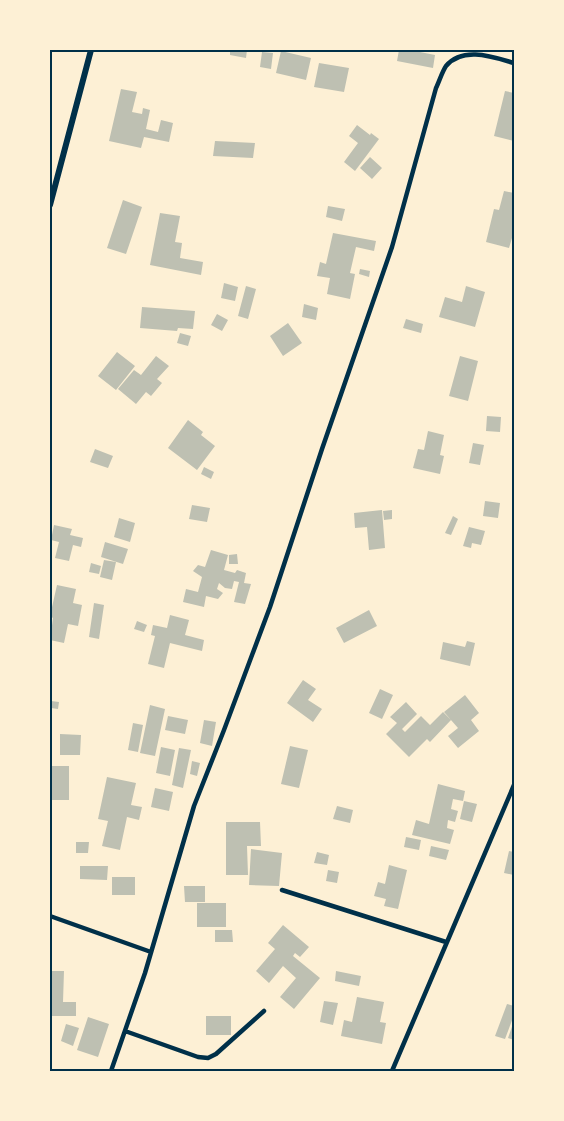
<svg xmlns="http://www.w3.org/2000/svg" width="564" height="1121" viewBox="0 0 564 1121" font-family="Signika,sans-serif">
<rect width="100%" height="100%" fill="#fdf0d5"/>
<path fill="#bec0b2" d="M230,50H247L246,58L230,55Z
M399,50H410L435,55L433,68L397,61Z
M281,51L311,58L306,80L276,73Z
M262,52L273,53L271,69L260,67Z
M319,63L349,68L344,92L314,87Z
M121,89L137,92L132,112L142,114L143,108L150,110L146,129L158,132L161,120L173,123L169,142L144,137L141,148L109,141Z
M505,91L514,93V141L494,136Z
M357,125L370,135L371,133L379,139L355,171L344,162L358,143L349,136Z
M215,141L255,143L253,158L213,156Z
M370,157L382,168L372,179L360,168Z
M504,191L514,193V238H512L509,248L486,242L494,209L499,210Z
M123,200L142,207L126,254L107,248Z
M328,206L345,209L342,221L326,217Z
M160,213L180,216L175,242L182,243L180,258L203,262L201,275L150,265Z
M333,233L376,241L374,251L356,247L350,273L355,274L350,299L327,294L330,278L317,276L320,262L326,264Z
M360,269L370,271L369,277L359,274Z
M224,283L238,287L235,301L221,298Z
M246,286L256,289L248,319L238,316Z
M466,286L485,292L475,327L439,317L445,297L462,302Z
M304,304L318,308L316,320L302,317Z
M142,307L195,311L193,329L178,328L177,331L140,328Z
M217,314L228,320L222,331L211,325Z
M406,319L423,324L421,333L403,328Z
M288,323L302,343L283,356L270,336Z
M180,333L191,336L188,346L177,343Z
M117,352L135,366L116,390L98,376Z
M156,356L169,366L157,379L162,383L151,396L146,392L136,404L118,389L134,370L141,375Z
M460,356L478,361L468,401L449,396Z
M487,416L501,417L500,432L486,431Z
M188,420L203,432L201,435L215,446L197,470L168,448Z
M428,431L444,435L440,455L444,456L440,474L413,468L418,449L424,450Z
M473,443L484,445L480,465L469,463Z
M95,449L113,456L108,468L90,462Z
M204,467L214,472L211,479L201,474Z
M485,501L500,503L498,518L483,516Z
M192,505L210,508L207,522L189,519Z
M382,510L385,548L369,550L367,527L355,528L354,513Z
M392,510V519L384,520L383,511Z
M453,516L458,519L451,535L445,533Z
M119,518L135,523L130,542L114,537Z
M54,525L72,529L70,535L83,538L81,547L73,545L69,561L55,558L59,542L51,540Z
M469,527L485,531L481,545L472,543L471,548L463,546Z
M105,542L128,549L123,564L101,557Z
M211,550L228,555L224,570L235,573L237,570L246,573L244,583L251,584L245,604L234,602L239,582L234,581L232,589L225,588L219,583L217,589L223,593L218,599L206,596L204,607L183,602L186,589L198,592L202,577L193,571L198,565L205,567Z
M237,554L238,564H229V555Z
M104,560L116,562L112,580L100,577Z
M91,563L101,566L99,574L89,572Z
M57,585L76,589L73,603L82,605L78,626L68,624L64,643L50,640L53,618L50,616Z
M94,603L104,605L99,639L89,637Z
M369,610L377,626L344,643L336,628Z
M170,615L189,620L185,635L204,640L202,651L170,643L164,668L148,664L155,636L151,635L153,625L167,628Z
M137,621L147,625L144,632L134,629Z
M467,641L475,643L470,666L440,659L443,642L465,647Z
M303,680L316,689L308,700L322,709L313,722L287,703Z
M380,689L393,695L382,719L369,713Z
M465,695L479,713L471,720L479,731L458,748L448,736L458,728L444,712Z
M51,701L59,702L58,709L51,708Z
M406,702L417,714L402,729L405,732L421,716L430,725L443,712L451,720L430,742L427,739L409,757L386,734L397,723L390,717Z
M150,705L165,709L155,756L140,753Z
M168,716L188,720L185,734L165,730Z
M204,720L216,722L212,746L200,743Z
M133,723L143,725L138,752L128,750Z
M60,734L81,735L80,755H60Z
M290,746L308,750L299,788L281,784Z
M161,747L175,750L170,776L156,773Z
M179,748L191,750L183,788L172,785Z
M192,761L200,763L197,776L190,774Z
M50,766H69V800H50Z
M107,777L136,783L131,805L142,807L139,820L127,817L120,850L102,846L108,821L98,819Z
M438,784L465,791L463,801L453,799L451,809L458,811L455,822L448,820L447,828L454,830L450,844L412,835L416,820L429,824Z
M155,788L173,792L169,811L151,807Z
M464,801L477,804L472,822L460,819Z
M337,806L353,810L350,823L333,819Z
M226,822H260L261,846H247L248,875H226Z
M406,837L421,840L419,850L404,847Z
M76,842H89L88,853H76Z
M431,846L449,850L446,860L429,856Z
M251,849L282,853L279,886L249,885Z
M509,851L514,852V875L504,873Z
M317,852L329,855L327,865L314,863Z
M389,865L407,870L398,909L384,906L386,899L374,896L378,882L385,884Z
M80,866H108L107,880L80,879Z
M328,870L339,872L337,883L326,881Z
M112,877H135V895H112Z
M184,886H205V902H185Z
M197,903H226V927H197Z
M283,925L309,947L300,957L295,953L293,956L320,978L294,1009L280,997L296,978L283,966L269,983L256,971L275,949L268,943Z
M215,930H232L233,942H215Z
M50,971H64L63,1002H76V1016H50Z
M336,971L361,976L359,986L335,981Z
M357,997L384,1002L380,1022L386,1023L382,1044L341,1036L344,1020L352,1022Z
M324,1001L338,1003L333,1025L320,1022Z
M507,1004L514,1006V1015L505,1039L495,1036Z
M206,1016H231V1035H206Z
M88,1017L109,1024L98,1057L77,1050Z
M514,1021V1040L508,1038Z
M66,1024L79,1028L73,1046L61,1041Z"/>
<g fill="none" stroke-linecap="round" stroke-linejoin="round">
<path stroke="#003049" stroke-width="4.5" d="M282,890L446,942
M50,916L151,952
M125,1031L198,1057L208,1058L216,1054L264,1011
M111,1071L145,973L194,806L224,730L270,607L322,449L392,247L436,88C439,82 442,72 446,66C463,46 493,57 514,63
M392,1071C432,975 474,881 514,785"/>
<path stroke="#003049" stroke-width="6" d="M50,205L91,50"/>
</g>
<rect width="564" height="1121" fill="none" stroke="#fdf0d5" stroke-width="102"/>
<rect x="51" y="51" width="462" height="1019" fill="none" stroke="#003049" stroke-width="2"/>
</svg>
